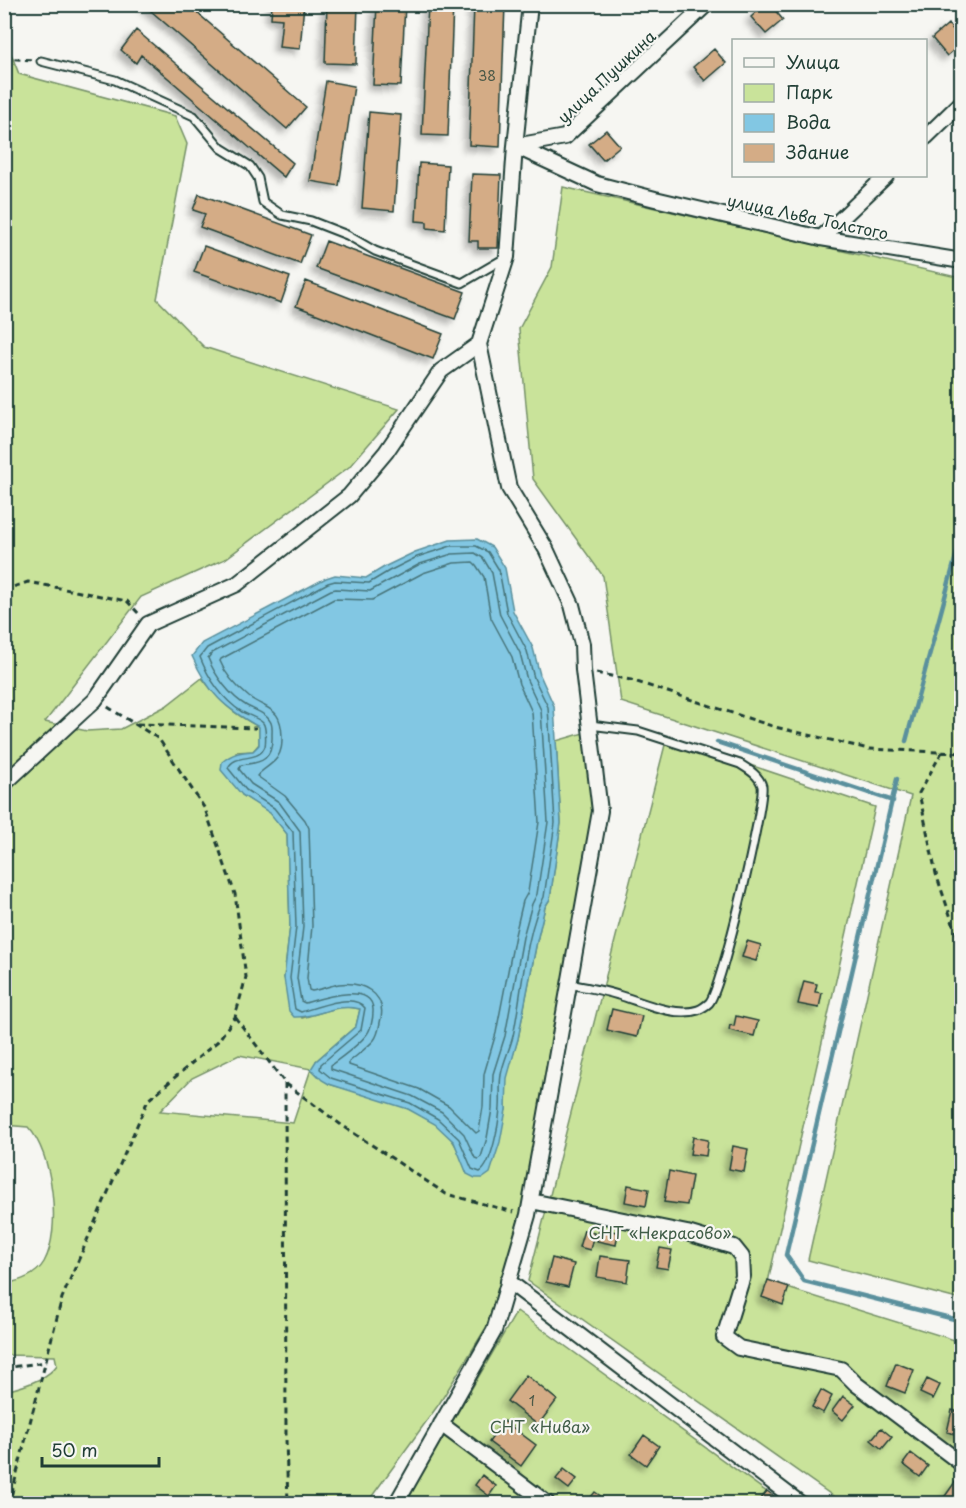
<svg xmlns="http://www.w3.org/2000/svg" width="966" height="1508" viewBox="0 0 966 1508" font-family="'Playpen Sans',sans-serif">
<defs>
<filter id="shadow"><feDropShadow dx="-5" dy="5" stdDeviation="3" flood-color="#0004"/></filter>
</defs>
<rect width="100%" height="100%" fill="#f6f6f2"/>
<filter id="ink" filterUnits="userSpaceOnUse"><feTurbulence type="fractalNoise" baseFrequency=".0167" numOctaves="2"/><feDisplacementMap in="SourceGraphic" scale="12" xChannelSelector="R" yChannelSelector="G"/><feConvolveMatrix kernelMatrix="1 2 1 2 8 2 1 2 1" color-interpolation-filters="sRGB"/></filter>
<g filter="url(#ink)">
<path fill="#c9e39a" stroke="#749067" stroke-width="1.5" fill-rule="evenodd" d="M4,36L19,74L175,116L187,144L157,299L204,347L399,409L349,467L225,559L141,597L45,722L87,731L121,729L166,706L202,678C221,702 231,713 259,727V744L253,751L236,752L242,795L270,812L287,834L290,926L284,978L302,1018L343,1006L360,1009L356,1026L316,1061L329,1084C366,1095 433,1108 454,1143C460,1152 463,1164 467,1173L506,1110V1078L518,1039L537,941L545,907L550,899L561,823L556,741L594,730L596,830L525,1194L492,1318L439,1404L367,1503H5V1391C22,1387 47,1380 57,1365L55,1356L4,1355L5,1284C19,1281 36,1276 44,1262C62,1230 53,1153 28,1127L4,1125ZM239,1055L311,1069L293,1123L160,1111L192,1078Z
M563,187L961,278V1300L808,1260L911,796L621,702L603,576L533,479L519,329L552,267Z
M667,737L875,807L768,1282L961,1342V1503H843L528,1281Z
M517,1311L782,1503L404,1504Z"/>
<path fill="#82c7e3" stroke="#5a909d" stroke-width="1.5" d="M477,539L492,547L505,568L513,611L533,648L540,675L554,706L561,823L550,899L545,907L537,941L518,1039L507,1078L506,1110L500,1142L490,1173L483,1178H475L467,1174L454,1142L435,1124L408,1109L329,1084L322,1080L311,1069L316,1061L356,1026L360,1009C332,1003 319,1018 294,1017L289,1011L284,978L290,926L287,834L270,813L242,795L221,770L222,762C233,753 240,752 253,751L259,745V727C223,707 209,694 192,656L202,643L326,578L335,575L366,578L386,566L415,552L450,540Z"/>
<g fill="none" stroke-linecap="round" stroke-linejoin="round">
<path stroke="#47747a" stroke-width="1.5" d="M451,546H476L488,552L499,570L507,613L527,651L534,678L548,707L555,823L544,897C525,932 522,995 513,1036C510,1049 503,1062 501,1075C499,1086 501,1097 500,1108C499,1122 492,1165 480,1172L472,1169L459,1139L438,1119L410,1103L331,1078L320,1069L321,1064L361,1030L365,1008C354,992 317,1007 301,1012L295,1009L290,978L296,927L293,832L274,808L246,790L228,768C235,752 259,764 265,746C266,741 266,727 263,723C258,718 248,715 242,712C223,700 208,678 200,657L207,648L328,583L335,581L369,583L389,571L417,557Z
M475,553L483,558L492,573L500,615L520,653L527,680L541,710L548,822L537,894L532,904L523,937L505,1036L493,1074L492,1109L487,1138L481,1157L478,1159L475,1158L464,1134L442,1112L412,1096L331,1069V1065C343,1056 358,1046 367,1034C371,1029 373,1018 373,1012C375,980 319,999 305,1003L301,1001L297,978L303,927L300,831L279,802L251,784L239,769L241,765C263,763 273,759 272,735C272,730 273,725 270,721C266,713 254,710 247,706C230,696 215,676 208,658L212,653L331,590L336,589L370,591L420,564L452,554Z
M473,562L476,565L484,577L491,618L512,657L519,684L532,712L539,822L528,892L523,901L515,935L496,1033L484,1074L483,1107L479,1131L476,1133L449,1106L419,1089L349,1065V1062C357,1055 367,1048 374,1040C379,1034 379,1026 381,1018C386,993 361,981 339,984C330,986 321,989 312,991L309,990L307,978L312,926L309,828L305,820L285,796L257,776C262,769 271,766 277,758C282,751 282,744 282,736C281,707 269,711 249,697C238,688 225,674 220,661L221,659L334,599L372,600L423,573L454,563Z"/>
<path stroke="#5a909d" stroke-width="4.5" d="M906,741L962,534
M717,742L893,801
M897,779L786,1255L804,1281L962,1321"/>
</g>
<path fill="#d4ac86" stroke="#1f3d34" stroke-width="1.5" filter="url(#shadow)" d="M143,4H187L306,107L287,129Z
M272,4H304L300,49L279,47L282,19L271,18Z
M327,4H358L356,64L325,63Z
M377,4H405L401,86L373,85Z
M428,4H453L448,136L422,135Z
M474,4H505L500,147L469,145Z
M765,4H770L783,20L766,34L751,17Z
M948,24L962,39V43L947,56L932,38Z
M136,30L293,163L284,177L141,55L136,63L121,50Z
M714,49L726,63L705,81L693,67Z
M326,81L354,86L339,186L310,181Z
M369,112L401,115L394,211L362,208Z
M606,130L620,146L603,160L589,144Z
M419,163L448,165L445,230L427,228V222L416,221Z
M472,174L501,175L498,248H478V241H469Z
M199,194L311,235L300,264L200,227L205,214L193,210Z
M326,241L465,292L455,319L316,268Z
M204,246L290,277L281,303L194,272Z
M306,281L443,334L433,359L296,306Z
M747,941L761,945L756,961L742,957Z
M804,981L817,984L815,992L822,993L819,1008L798,1004Z
M612,1009L642,1016L637,1037L607,1030Z
M736,1016L758,1021L754,1036L729,1030L730,1025L734,1026Z
M693,1137L708,1140L706,1156L690,1154Z
M733,1146L748,1149L744,1172L729,1169Z
M669,1171L692,1176L687,1205L664,1202Z
M628,1185L649,1189L646,1206L625,1202Z
M599,1229L618,1232L616,1245L597,1241Z
M584,1230L594,1233L590,1250L579,1247Z
M660,1248L672,1250L668,1269L656,1267Z
M600,1256L630,1260L627,1282L597,1277Z
M552,1258L574,1264L568,1287L546,1282Z
M768,1280L789,1287L783,1305L762,1297Z
M896,1363L914,1370L905,1393L887,1386Z
M526,1375L557,1400L538,1425L507,1401Z
M927,1379L940,1385L933,1399L920,1393Z
M821,1390L832,1396L823,1413L812,1407Z
M843,1396L855,1405L843,1420L832,1411Z
M952,1410L962,1413V1436L947,1432Z
M504,1421L536,1445L521,1466L489,1442Z
M881,1428L892,1437L882,1449L871,1440Z
M644,1435L659,1446L646,1465L631,1454Z
M911,1453L928,1466L920,1477L903,1464Z
M564,1469L577,1479L569,1489L556,1479Z
M482,1475L496,1486L489,1496L475,1485Z
M955,1482L962,1486V1498L957,1504H948L943,1499Z
M767,1491L785,1504H757Z
M595,1492L609,1502L608,1504H590L587,1502Z"/>
<g fill="none" stroke-linecap="round" stroke-linejoin="round">
<defs>
<path id="lane" d="M41,61L115,80L194,116L221,148L250,166L258,178L263,202L282,215L311,221L347,235L375,251L462,283L505,258
M569,984C585,987 602,990 618,995C640,1001 675,1018 698,1010C701,1009 707,1005 709,1003C721,991 765,804 762,786C759,775 748,769 740,764L638,731L590,725"/>
<path id="street" d="M926,137L962,102
M515,146L597,184L655,199L821,238L962,261
M515,146L565,137L707,4
M821,238L886,176
M4,784L95,700L148,624L237,584L349,496L386,452L441,371L479,344L507,257L515,146L530,4
M531,1201L687,1233L734,1247L742,1257L743,1276L724,1337L739,1348L841,1369L856,1384L962,1464
M508,1281L801,1504
M441,1424L548,1504
M396,1504L494,1331L528,1215L600,811L583,670L582,644L572,605L546,549L509,488L479,344"/>
</defs>
<use href="#lane" stroke="#1f3d34" stroke-width="11"/>
<use href="#street" stroke="#1f3d34" stroke-width="18"/>
<path stroke="#1f3d34" stroke-width="3" stroke-dasharray="6 4.5" stroke-linecap="butt" d="M4,58L33,60
M4,590L28,582L127,601L139,614
M596,673L631,680L775,727L869,749L962,753
M137,724L256,728
M942,752L919,793L936,874L962,950
M235,1017L285,1083L340,1124L446,1194L514,1212
M285,1083L286,1439L288,1504
M4,1368L46,1362
M9,1504L62,1298L148,1100L218,1041L235,1017L246,977L235,894L205,809L159,739L106,706"/>
<use href="#lane" stroke="#f6f6f2" stroke-width="7"/>
<use href="#street" stroke="#f6f6f2" stroke-width="14"/>
</g>
</g>
<g text-anchor="middle" dominant-baseline="central" stroke-width="4.5" stroke-linejoin="round" paint-order="stroke">
<g font-size="14" fill="#4c5948">
<text x="487" y="75">38</text>
<text x="532" y="1400">1</text>
</g>
<g font-size="16" fill="#1f3d34" stroke="#f6f6f2">
<text transform="translate(606 76) rotate(-43)">улица Пушкина</text>
<text transform="translate(808 216) rotate(12)">улица Льва Толстого</text>
</g>
<g font-size="16" fill="#415e48" stroke="#f6f6f2">
<text x="660" y="1232">СНТ «Некрасово»</text>
<text x="540" y="1426">СНТ «Нива»</text>
</g>
</g>
<rect width="966" height="1508" fill="none" stroke="#f6f6f2" stroke-width="24"/>
<rect x="12" y="12" width="942" height="1484" fill="none" stroke="#1f3d34" stroke-width="2" filter="url(#ink)"/>
<rect x="732" y="39" width="195" height="138" fill="#f6f6f2" stroke="#a0aca6" stroke-width="1.5"/>
<rect x="744" y="58" width="30" height="9" fill="#f6f6f2" stroke="#a0aca6" stroke-width="1.5"/>
<text x="786" y="69" font-size="18" fill="#1f3d34">Улица</text>
<rect x="744" y="84" width="30" height="18" fill="#c9e39a" stroke="#a0aca6" stroke-width="1.5"/>
<text x="786" y="99" font-size="18" fill="#1f3d34">Парк</text>
<rect x="744" y="114" width="30" height="18" fill="#82c7e3" stroke="#a0aca6" stroke-width="1.5"/>
<text x="786" y="129" font-size="18" fill="#1f3d34">Вода</text>
<rect x="744" y="144" width="30" height="18" fill="#d4ac86" stroke="#a0aca6" stroke-width="1.5"/>
<text x="786" y="159" font-size="18" fill="#1f3d34">Здание</text>
<path d="M42 1457v9h117v-9" fill="none" stroke="#1f3d34" stroke-width="3"/>
<text x="51" y="1457" font-size="18" fill="#1f3d34" stroke="#f6f6f2" stroke-width="4.5" paint-order="stroke">50 m</text>
</svg>
